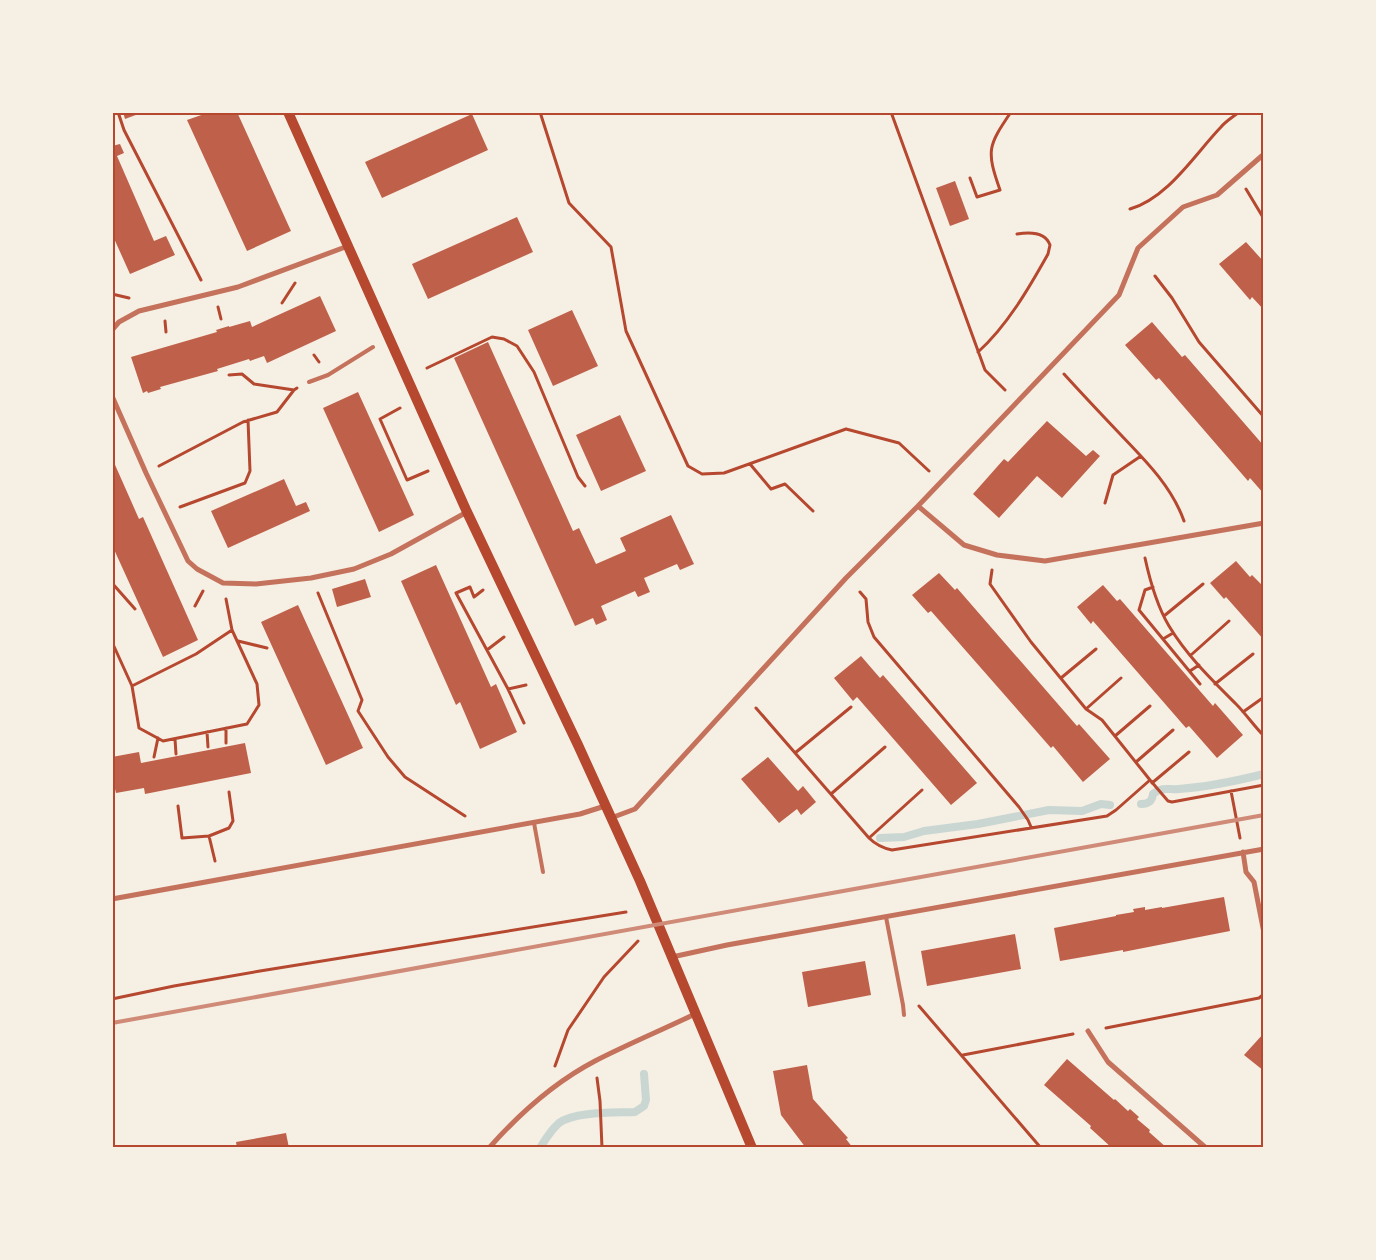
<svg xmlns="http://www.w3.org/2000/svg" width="1376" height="1260" viewBox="0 0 1376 1260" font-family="'PT Sans',sans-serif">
<rect width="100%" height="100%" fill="#f6efe4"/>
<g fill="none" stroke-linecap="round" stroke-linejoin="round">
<path stroke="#c9d6d2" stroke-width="8" d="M1141,804C1148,804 1152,802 1153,794C1162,786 1168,790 1179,789C1207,787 1236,781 1264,774
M880,838L904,837L924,831L978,824L1049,810L1082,811L1101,804L1110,805
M540,1148C546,1138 551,1130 559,1123C575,1111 615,1113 635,1112L644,1106L646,1100L644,1074"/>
</g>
<path fill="#bf614a" d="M123,112H141V113L125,119Z
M210,112H237L291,231L247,251L187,120Z
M472,114L488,150L382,198L365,162Z
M120,144L124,153L117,156L154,241L166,236L175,255L130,274L112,234V146Z
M955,181L969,219L950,226L936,188Z
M517,217L533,252L428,299L412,264Z
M1246,242L1264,262V310L1252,297L1250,300L1219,264Z
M320,296L336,331L267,363L264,356L250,361L249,359L217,369L218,371L160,387L161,389L148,393L147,391L143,393L131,357L217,332L216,330L229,326V327L250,321L252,327Z
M572,310L598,366L553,386L528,330Z
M1152,322L1182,357L1185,355L1264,446V494L1250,478L1248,481L1159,378L1156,380L1125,345Z
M488,342L573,531L579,528L596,564L626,551L620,538L671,515L694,564L680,570L677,564L644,578L650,592L638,597L635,591L601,606L607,620L596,625L593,618L575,626L454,358Z
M358,392L414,515L379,532L323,408Z
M620,415L646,471L601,491L576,435Z
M1047,421L1086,456L1093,450L1100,456L1062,498L1037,476L999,518L973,494L1004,459L1008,462Z
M112,458L139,519L143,517L198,640L163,657L112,545Z
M284,479L296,506L306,502L310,511L228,548L211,511Z
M1236,561L1250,577L1252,575L1264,587V640L1226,597L1224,599L1210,583Z
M436,565L491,687L496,684L517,732L480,749L460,702L456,705L401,581Z
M939,573L955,590L957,588L1077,726L1079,724L1110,759L1083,782L1053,746L1051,748L931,611L928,613L912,595Z
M365,579L371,597L337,607L332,589Z
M1103,585L1117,601L1120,599L1213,706L1215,703L1243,735L1217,758L1189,726L1186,728L1093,621L1091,624L1077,607Z
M298,605L363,748L326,765L261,622Z
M861,656L880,678L883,675L977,783L951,805L857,697L853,701L834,678Z
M245,743L251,773L145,794L144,788L116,793L112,777V757L139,752L141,763Z
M768,757L798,791L803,786L816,802L801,815L797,809L779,823L741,779Z
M1224,897L1230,931L1123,952V950L1060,961L1054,928L1116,916V915L1134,912L1133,909L1145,907V910L1162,907V908Z
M1015,934L1021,969L927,986L921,951Z
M865,961L871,995L808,1007L802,972Z
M1264,1033V1071L1244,1055Z
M1067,1059L1114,1100L1115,1099L1128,1111L1130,1109L1139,1117L1137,1119L1150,1130L1149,1132L1167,1148H1112L1090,1128L1091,1126L1044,1085Z
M807,1065L813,1099L848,1138L846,1139L853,1148H806L781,1115L773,1071Z
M286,1133L289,1148H237L236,1142Z"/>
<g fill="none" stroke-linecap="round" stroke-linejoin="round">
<path stroke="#b5482f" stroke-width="3" d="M118,112L124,130L201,280
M540,112L569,203L611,247L626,331L688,466L702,474L724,473L846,429L899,443L929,471
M891,112L985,370L1005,390
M970,178L977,197L1000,190C986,150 988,146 1011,112
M1246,189L1264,219
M1130,209C1168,198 1195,154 1221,127C1226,121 1233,117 1239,112
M1155,276L1172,298L1199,342L1264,417
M112,294L129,298
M282,303L295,283
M218,307L221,319
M165,321L166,332
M978,352C1007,326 1029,288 1048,254L1050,245C1045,231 1029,232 1017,234
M314,355L319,362
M427,368L492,337L504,339L517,346L534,372L578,477L585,486
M1064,374C1083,395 1102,415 1121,435C1146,461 1172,487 1184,521
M229,375L242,374L254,384L294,390
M400,408L380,419L407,480L428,471
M750,464L771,489L785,484L813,511
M159,466L243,422L277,412L294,390L297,388
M1105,503L1113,475L1141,456
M180,507L245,483L250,471L248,420
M1145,558C1150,581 1157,606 1169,626C1187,656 1212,680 1236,704C1246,714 1254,726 1264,736
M992,570L990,584L1031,642L1086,709L1102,720L1150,780
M112,583L135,609
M1153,587L1145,590L1139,610L1200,684
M483,590L474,597L470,587L456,593L508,689L526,685
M860,592L866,599L868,622L874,637L1019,807L1028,820L1031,827
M318,593L362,700L358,711L388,757L405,777L465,816
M195,606L203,591
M1164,616L1203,584
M1163,639L1173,633
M238,641L267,648
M112,642L132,686L139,728L163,741L247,724L259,705L257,684L232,630L226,599
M487,650L504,637
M1191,655L1229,621
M1190,671L1199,665
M1061,678L1096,649
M1215,684L1253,654
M132,686L196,654L232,630
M508,689L524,723
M756,708L869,838C876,845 882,848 892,850L1107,816L1116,810L1150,780L1168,801L1172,802L1264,785
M1086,709L1121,678
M1243,712L1264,697
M226,728V743
M207,732L208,747
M1115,736L1150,706
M175,739L176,754
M795,753L851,707
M154,757L158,738
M1136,762L1173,730
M1152,783L1189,752
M1231,791L1240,838
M831,794L885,747
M178,806L182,838L209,836
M869,838L922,790
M215,861L209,836L229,828L233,821L229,792
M112,999L174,986L260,971L626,912
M919,1006L1041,1148
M1106,1028L1259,998L1264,994
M963,1055L1073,1034
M555,1066L568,1030L604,977L638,941
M597,1078L600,1101L602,1148"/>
<path stroke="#c5725c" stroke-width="4" d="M309,382L328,375L373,347
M534,823L543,872
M886,917L903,1005L904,1015"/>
<path stroke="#c5725c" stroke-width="5" d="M112,330L119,322L139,311L238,287L348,246
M112,396L146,473L188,561L197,569L223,583L256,584L311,578L354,569L391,554L467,512
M918,506L964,545L997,555L1045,561L1264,523
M611,818L635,809L846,578L918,506L1119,295L1138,248L1183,207L1217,195L1264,154
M1243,852L1246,872L1254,882L1264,933
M112,899L580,814L605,806
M672,957L727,945L1264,849
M1088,1031L1108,1062L1206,1148
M489,1148C519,1114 555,1082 595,1061C628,1044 662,1030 695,1014"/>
<path stroke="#b5482f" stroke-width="10" d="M288,112L467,512L578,745L640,881L752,1148"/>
<path stroke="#cf8b77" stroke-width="4" d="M112,1023L1264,815"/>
</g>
<rect width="1376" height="1260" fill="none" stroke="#f6efe4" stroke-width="228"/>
<rect x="114" y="114" width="1148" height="1032" fill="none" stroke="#b5482f" stroke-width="2"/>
</svg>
